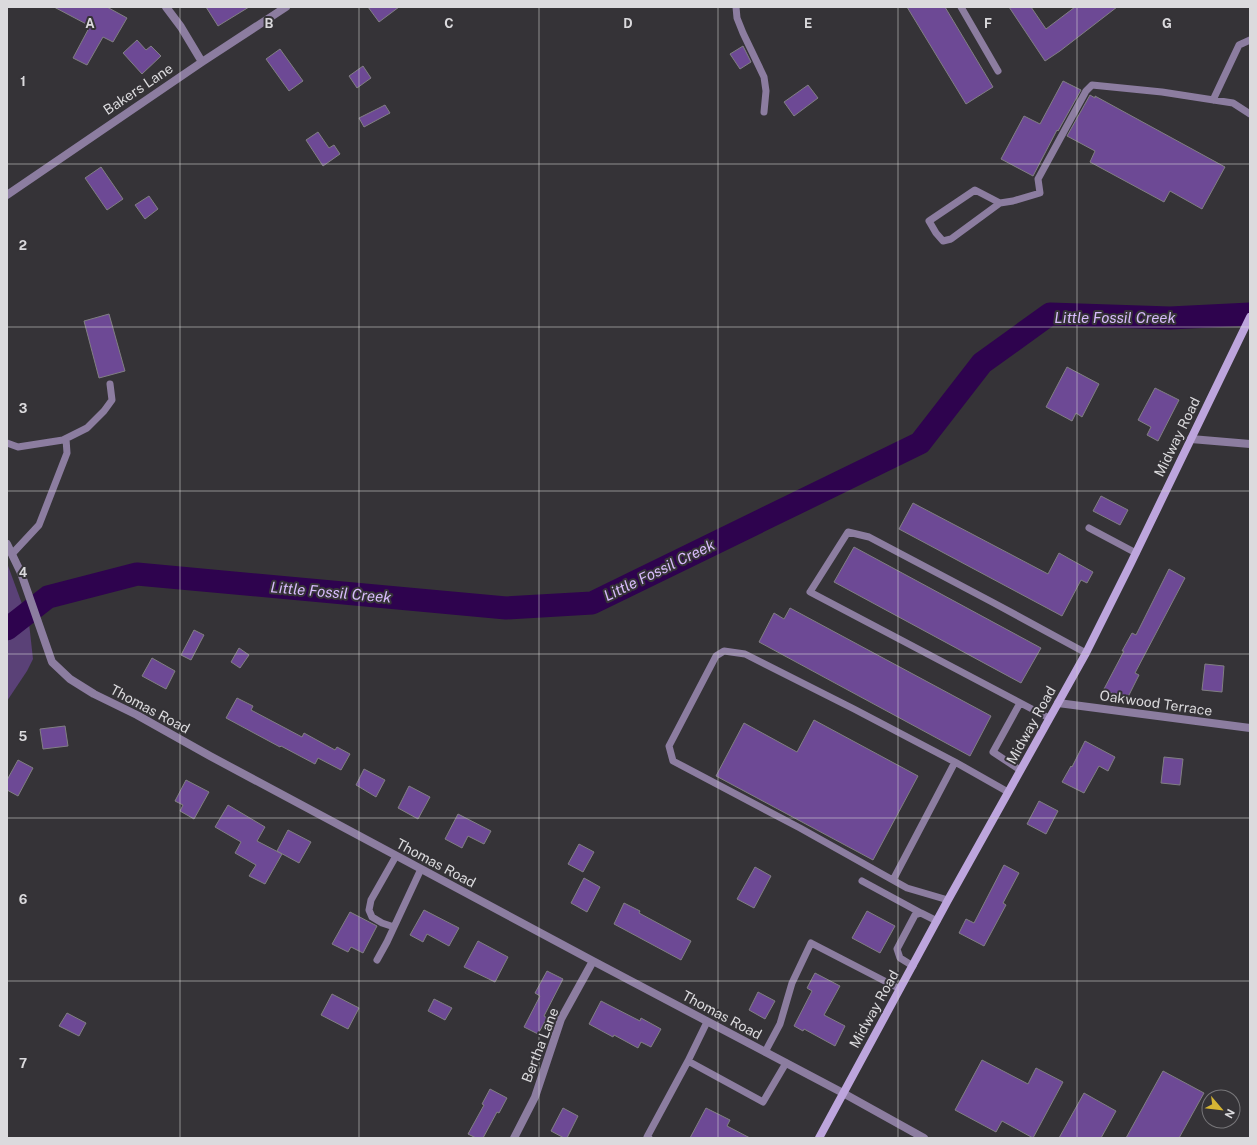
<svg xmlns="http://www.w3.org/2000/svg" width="1257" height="1145" viewBox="0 0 1257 1145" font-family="'Public Sans',sans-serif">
<rect width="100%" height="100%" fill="#353337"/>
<path fill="#5a4177" d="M7,563L29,623L33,659L27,671L7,701Z"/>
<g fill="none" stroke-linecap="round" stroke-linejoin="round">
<path stroke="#2e034e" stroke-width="23" d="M7,629L48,597L137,574L506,608L592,603L920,443L982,363L1050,314L1170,318L1250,314"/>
</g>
<path fill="#6d4995" stroke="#817f83" d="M54,7H107L127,18L113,42L103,37L87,65L73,58L90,26Z
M206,7H249L218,26Z
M368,7H399L379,22Z
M907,7H945L993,87L966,104Z
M1009,7H1031L1046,29L1075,7H1117L1060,51L1045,61Z
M137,40L146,50L151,46L161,56L142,74L123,53Z
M743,46L751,62L740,69L730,54Z
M280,49L303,81L289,91L266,59Z
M363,66L371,78L357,88L349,76Z
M1063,81L1081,90L1058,131L1057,130L1033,176L1001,159L1024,116L1040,124Z
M808,85L818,98L794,116L784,102Z
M1090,95L1095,98V96L1225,167L1202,209L1170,191L1164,202L1090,162L1095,151L1067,136Z
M385,105L390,113L364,127L359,118Z
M318,132L329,148L334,145L340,154L323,166L306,140Z
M101,167L123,199L107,210L85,178Z
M149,196L158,209L145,219L135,205Z
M109,314L125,371L99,378L84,321Z
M1067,367L1099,384L1082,417L1076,413L1072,421L1046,407Z
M1155,388L1179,400L1158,441L1147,435L1151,427L1138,420Z
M1101,496L1128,510L1120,525L1093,511Z
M913,503L1048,574L1059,553L1093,572L1087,583L1081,580L1062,616L899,529Z
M854,547L1041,648L1021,683L834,582Z
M1169,569L1185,578L1135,673L1139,675L1126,701L1104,689L1124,651H1122L1132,633L1136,635Z
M790,608L991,716L970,756L759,642L774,613L784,619Z
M194,630L204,635L191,660L181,655Z
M239,648L249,655L240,668L231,662Z
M152,658L175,671L166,689L142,676Z
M1205,664L1224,666L1222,692L1202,690Z
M237,698L253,706L251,710L302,737L304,733L335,750L337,747L350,754L341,770L318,758L315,764L281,746L280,747L226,718Z
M814,720L918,776L873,860L716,776L744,723L797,752Z
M65,726L68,746L43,749L40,729Z
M1085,741L1115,757L1108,771L1099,766L1084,793L1062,782L1071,766L1072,767Z
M1164,757L1183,759L1180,785L1161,783Z
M18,760L33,768L18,796L7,790V780Z
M364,769L385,780L376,797L356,785Z
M186,780L209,792L194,819L180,811L183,805L175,801Z
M409,786L430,797L418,819L398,808Z
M1039,801L1058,811L1046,834L1027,824Z
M228,805L265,827L257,841L282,854L265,884L249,876L256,865L235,853L241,842L215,827Z
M458,814L491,831L484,844L468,836L462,848L445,839Z
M288,830L311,842L299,863L277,851Z
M579,844L594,852L583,872L568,864Z
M1004,865L1019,873L1003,903L1006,905L984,946L959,933L966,919L974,923Z
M755,867L771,876L754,908L737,899Z
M584,878L600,887L587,912L571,903Z
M624,903L640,911L639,913L691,941L681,960L614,924Z
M424,910L459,928L449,946L427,934L423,942L410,935Z
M867,911L895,926L880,953L852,938Z
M350,912L377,926L363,953L351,947L348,952L332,944Z
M478,941L508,957L495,982L464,967Z
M547,971L563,979L544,1016L547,1018L538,1034L524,1027L540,996L535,993Z
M815,973L840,986L824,1015L845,1026L835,1046L804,1029L803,1031L794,1026L812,991L807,988Z
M758,992L775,1001L765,1019L749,1010Z
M332,994L359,1008L348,1029L321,1015Z
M434,999L452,1008L445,1020L428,1011Z
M601,1001L640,1021L641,1018L661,1029L651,1047L641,1042L638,1048L614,1035L613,1037L589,1024Z
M67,1013L86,1023L79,1036L59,1026Z
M982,1060L1028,1084L1036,1068L1063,1082L1033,1138L1002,1121L996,1132L955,1110Z
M1163,1071L1204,1093L1179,1138H1126Z
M490,1089L507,1098L499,1113L497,1112L483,1138H476L468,1134L484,1105L482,1104Z
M1084,1093L1116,1111L1101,1138H1059Z
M563,1108L578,1116L567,1138H564L551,1131Z
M706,1108L730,1120L727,1126L750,1138H690Z"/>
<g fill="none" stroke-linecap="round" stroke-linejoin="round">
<path stroke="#8c7da0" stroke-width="7" d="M736,7L737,18L743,33L764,77L766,91L764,112
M961,7L998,71
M1213,100L1239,45L1250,40
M1000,203L975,190L929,221L936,233L943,241L951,239L1000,203L1013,201L1040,193L1038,179L1086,91L1092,85L1162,92L1233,103L1250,114
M7,443L18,447L63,440L87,428L104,411L112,400L110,384
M1089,528L1136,553
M12,554L39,525L67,453L66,439
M1020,703L993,752L1020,770
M1049,718L810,592L848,532L869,537L992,602L1086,653
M893,880L955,762
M862,881L921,913
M948,900L907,888L800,828L673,761L669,746L716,656L724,651L745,654L854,709L955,762L1008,792
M394,927L382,923L372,917L369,910L371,900L396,856
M377,960L387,942L421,869
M913,966L900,958L897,949L915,915L921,913L937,921
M707,1022L688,1061L763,1102L786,1063
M765,1052L780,1024L792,983L811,943L900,989
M649,1138L647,1137L688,1061"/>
<path stroke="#8c7da0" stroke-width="8" d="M166,7L181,27L202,62
M7,195L202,62L286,7
M1191,439L1250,444
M7,544L21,573L52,662L70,679L94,694L137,715L210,756L593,961L843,1093L924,1138
M1058,703L1250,728
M514,1138L535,1097L561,1019L593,961"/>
<path stroke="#bda5dd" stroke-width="8" d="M819,1138L948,900L1086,653L1131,563L1250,317"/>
</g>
<path fill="none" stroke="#dbdadd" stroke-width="1" stroke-opacity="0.55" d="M180,7V1138M359,7V1138M539,7V1138M718,7V1138M898,7V1138M1077,7V1138M7,164H1250M7,327H1250M7,491H1250M7,654H1250M7,818H1250M7,981H1250"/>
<g text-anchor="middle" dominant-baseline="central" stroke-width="4" stroke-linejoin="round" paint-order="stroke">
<g font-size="14" fill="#dbdadd" stroke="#353337">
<text transform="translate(138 89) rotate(-34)">Bakers Lane</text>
<text transform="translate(1177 437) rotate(-64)">Midway Road</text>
<text transform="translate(1156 703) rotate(8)">Oakwood Terrace</text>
<text transform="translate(150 709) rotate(28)">Thomas Road</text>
<text transform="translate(1031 725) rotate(-61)">Midway Road</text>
<text transform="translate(436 863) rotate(28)">Thomas Road</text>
<text transform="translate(874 1009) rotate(-61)">Midway Road</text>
<text transform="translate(722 1015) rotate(28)">Thomas Road</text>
<text transform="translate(540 1045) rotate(-69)">Bertha Lane</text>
</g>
<g font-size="15" font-style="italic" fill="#d8bcfc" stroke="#353337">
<text x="1115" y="317">Little Fossil Creek</text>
<text transform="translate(659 570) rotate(-26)">Little Fossil Creek</text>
<text transform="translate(331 592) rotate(5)">Little Fossil Creek</text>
</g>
</g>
<g font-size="13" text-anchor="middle" font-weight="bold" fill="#dbdadd" stroke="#353337" stroke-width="4" stroke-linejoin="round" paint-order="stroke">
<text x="90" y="28">A</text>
<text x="269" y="28">B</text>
<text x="449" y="28">C</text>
<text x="628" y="28">D</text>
<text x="808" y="28">E</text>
<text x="988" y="28">F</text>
<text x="1167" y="28">G</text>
<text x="23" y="86">1</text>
<text x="23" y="250">2</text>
<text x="23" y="413">3</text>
<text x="23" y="577">4</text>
<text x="23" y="741">5</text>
<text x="23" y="904">6</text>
<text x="23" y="1068">7</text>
</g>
<rect width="1257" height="1145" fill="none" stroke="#dbdadd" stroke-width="16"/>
<g transform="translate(1221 1109) rotate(118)"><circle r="19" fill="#353337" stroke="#777679"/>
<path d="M0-3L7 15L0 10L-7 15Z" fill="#d6b534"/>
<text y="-6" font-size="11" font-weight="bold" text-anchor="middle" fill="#dbdadd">N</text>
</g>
</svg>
